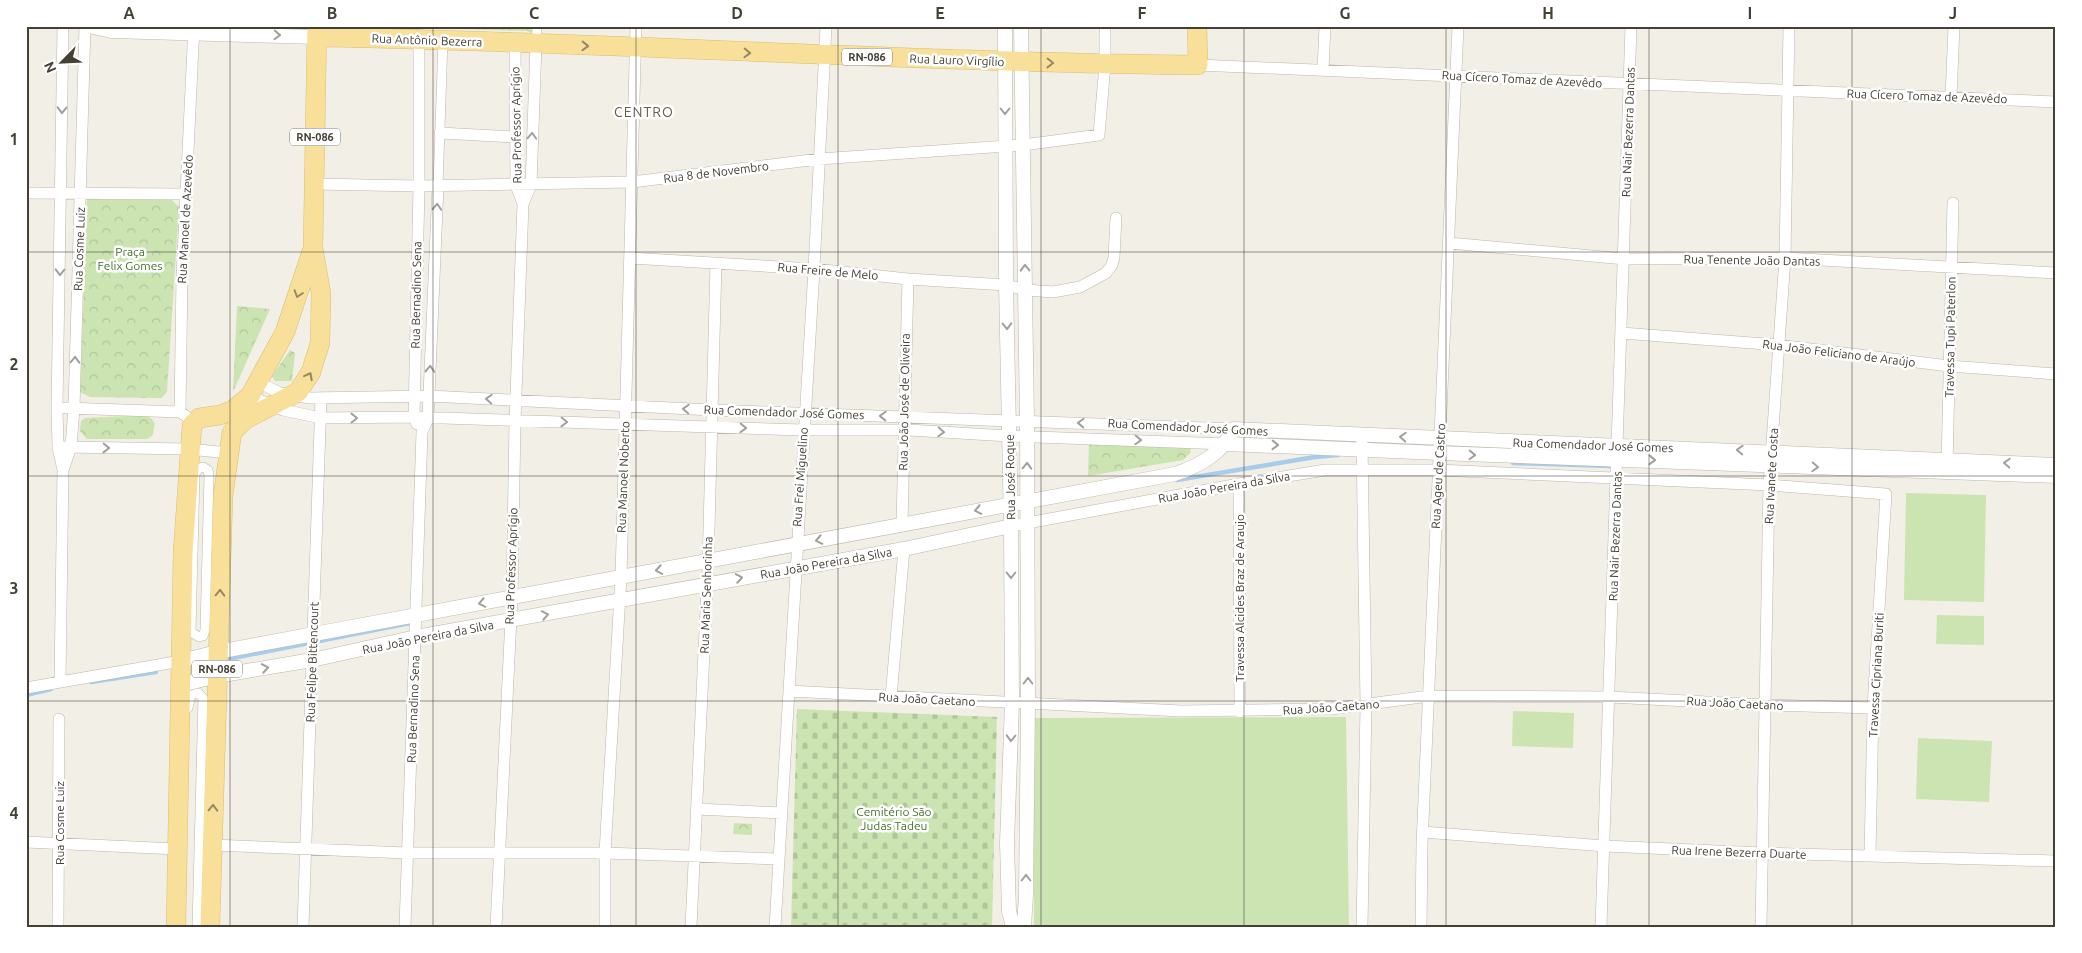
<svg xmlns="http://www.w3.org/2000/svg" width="2082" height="953" viewBox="0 0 2082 953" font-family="Ubuntu,sans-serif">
<defs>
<pattern id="forest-crowns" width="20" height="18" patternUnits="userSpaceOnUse" patternTransform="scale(1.25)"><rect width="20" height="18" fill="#cce4b2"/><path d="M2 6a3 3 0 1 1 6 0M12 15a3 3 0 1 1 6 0" fill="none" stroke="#b1c59a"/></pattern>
<pattern id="cemetery-stones" width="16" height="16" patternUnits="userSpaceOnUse" patternTransform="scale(1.25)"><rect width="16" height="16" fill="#cce4b2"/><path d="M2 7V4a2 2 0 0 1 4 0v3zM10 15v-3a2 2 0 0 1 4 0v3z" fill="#b1c59a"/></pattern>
</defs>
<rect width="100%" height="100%" fill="#f2efe7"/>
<path fill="url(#forest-crowns)" d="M412,26H540L539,36L527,31L425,28L411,33Z
M87,199L172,200L179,207L167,392L162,398L90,397L80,392Z
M237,306L270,309L233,392Z
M290,350L295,353L292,381H275L272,376Z
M146,415L152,419L155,424L152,436L147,439H87L80,431L81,421L85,418Z
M1089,441L1189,444L1191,452L1183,460L1088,476Z
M734,823L752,824V835L733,834Z"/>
<path fill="url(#cemetery-stones)" d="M797,709L997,717L992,927H791Z"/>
<path fill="#cce4b2" d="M1906,493L1986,495L1984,602L1904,600Z
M1937,615L1984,616V645L1936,644Z
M1513,711L1574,713L1573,748L1512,746Z
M1346,717L1349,927H1034V718Z
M1918,738L1992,741L1989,802L1916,799Z"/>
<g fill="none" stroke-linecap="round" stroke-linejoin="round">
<path stroke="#a7cdeb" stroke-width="4.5" d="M1513,463L1610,466
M1177,480L1315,457L1338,455
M228,659L410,623
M91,682L156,672
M26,695L51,689"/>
<defs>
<path id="pedestrian" d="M536,44L537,26
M438,186L443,40
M203,467L208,470L209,475L205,630L203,636L199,637L191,632L195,474L198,469Z
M188,708L191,695L198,693L203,698L197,927"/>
<path id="minor" d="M515,44L516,185L523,204
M1198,65L2056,102
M1323,70L1325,26
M1951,97L1954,26
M440,133L514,137
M314,184L419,186L632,182L819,159L1023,145L1099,135L1105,64V26
M26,193L187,194
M1449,243L1625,259L1785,258L2056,273
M630,258L814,269L908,279L1006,285L1026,290L1053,292L1080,287L1106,273L1112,265L1114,257L1116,218
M1622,333L1778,345L1949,366L2056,374
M258,382L280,393L310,398L429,396L712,410L1234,429
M250,396L283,410L321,418L414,417L803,430H908L1009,436L1226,444
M66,408L180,412L186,416
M180,412L182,276L194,26
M417,424L414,417L419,186V39
M64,447L189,449L228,453
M1947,467L1953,203
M63,470L71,447L74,408L85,26
M1239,484L1240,712
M902,524L908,279
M1011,526L1239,484L1325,470H1438L1769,485L1886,494L1873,708L1870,856
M60,681L63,470L58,447L57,408L63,26
M26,688L181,661
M789,691L1181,711L1331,709L1429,696L1610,697L1765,705L1873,708
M891,697L904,549
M697,809L782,813
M1423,832L1605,846L1762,853L2056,861
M26,842L177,849
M212,845L407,853H605L778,859
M58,927L59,719
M303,927L321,398
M405,927L422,432L428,418L438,186
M496,927L512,597L515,421L523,204L531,185L536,44
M605,927V853L621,577L636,26
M691,927L708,567L716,263
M775,927L814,269L826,26
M1362,927L1366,705L1362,442
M1421,927L1422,844L1458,26
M1601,927L1631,26
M1761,927L1769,485L1785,258L1789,26"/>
<path id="tertiary" d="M89,26L111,31L317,37
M1005,26L1006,285L1011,526L1012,703L1007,843L1009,911L1013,927
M1021,26L1027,421L1028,704L1026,894L1024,927
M1226,444L1439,453L2056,476
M181,661L217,652L314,634L1175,474C1201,465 1221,454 1234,429L2056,465
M181,685L217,676L312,660L416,637L904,549L1011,526"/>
<path id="primary" d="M317,37C611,42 904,62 1198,65L1197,26
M176,927L183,552L192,425L199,418L220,415L233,410L250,396L285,332L312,251
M210,927L223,496L232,432L246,419L298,392L311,372L320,343L321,293L313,248L317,26"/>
</defs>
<use href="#pedestrian" stroke="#bdb7aa" stroke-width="10"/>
<use href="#minor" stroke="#bdb7aa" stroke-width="12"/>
<use href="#tertiary" stroke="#bdb7aa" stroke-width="15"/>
<use href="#primary" stroke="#dcbe6b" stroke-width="20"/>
<use href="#pedestrian" stroke="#fff" stroke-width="9"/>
<use href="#minor" stroke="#fff" stroke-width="11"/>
<use href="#tertiary" stroke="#fff" stroke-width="14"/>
<use href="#primary" stroke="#f8e09a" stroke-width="19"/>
</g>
<defs><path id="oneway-chevron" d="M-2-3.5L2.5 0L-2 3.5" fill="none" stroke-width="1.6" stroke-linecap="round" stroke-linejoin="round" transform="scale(1.25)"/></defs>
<g stroke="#a2a09a">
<use href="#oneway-chevron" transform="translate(277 35) rotate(2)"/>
<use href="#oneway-chevron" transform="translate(62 110) rotate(91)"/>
<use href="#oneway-chevron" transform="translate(1005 111) rotate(90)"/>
<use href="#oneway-chevron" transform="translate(532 136) rotate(-87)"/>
<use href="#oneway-chevron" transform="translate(437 207) rotate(-87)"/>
<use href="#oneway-chevron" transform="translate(1025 268) rotate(-91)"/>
<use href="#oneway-chevron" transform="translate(60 272) rotate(91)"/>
<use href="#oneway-chevron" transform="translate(1007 326) rotate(89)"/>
<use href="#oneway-chevron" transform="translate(75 360) rotate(-88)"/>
<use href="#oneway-chevron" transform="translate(430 369) rotate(-87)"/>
<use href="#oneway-chevron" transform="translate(489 399) rotate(-177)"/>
<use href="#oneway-chevron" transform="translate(686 409) rotate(-177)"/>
<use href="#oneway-chevron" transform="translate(883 416) rotate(-178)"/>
<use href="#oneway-chevron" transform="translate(354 418) rotate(-1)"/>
<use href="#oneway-chevron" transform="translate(564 422) rotate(1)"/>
<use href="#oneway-chevron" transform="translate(1081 423) rotate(-178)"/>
<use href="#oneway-chevron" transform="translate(743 428) rotate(2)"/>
<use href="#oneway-chevron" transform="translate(941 432) rotate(3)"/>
<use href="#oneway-chevron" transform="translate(1403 437) rotate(-177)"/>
<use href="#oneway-chevron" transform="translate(1138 440) rotate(2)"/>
<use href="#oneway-chevron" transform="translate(1275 445) rotate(2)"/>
<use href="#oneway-chevron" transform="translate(106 448) rotate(1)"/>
<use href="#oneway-chevron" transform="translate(1740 450) rotate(-178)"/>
<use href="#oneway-chevron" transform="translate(1472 455) rotate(2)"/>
<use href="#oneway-chevron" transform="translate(1652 460) rotate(2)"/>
<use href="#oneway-chevron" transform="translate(2007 463) rotate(-177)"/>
<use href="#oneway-chevron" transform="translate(1027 466) rotate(-89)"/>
<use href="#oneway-chevron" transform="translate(1815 467) rotate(3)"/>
<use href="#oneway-chevron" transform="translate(978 510) rotate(169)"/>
<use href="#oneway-chevron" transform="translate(819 540) rotate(169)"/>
<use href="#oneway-chevron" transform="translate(659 570) rotate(170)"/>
<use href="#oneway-chevron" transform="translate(1011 575) rotate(90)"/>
<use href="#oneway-chevron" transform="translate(739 578) rotate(-10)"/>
<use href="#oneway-chevron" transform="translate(482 603) rotate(169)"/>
<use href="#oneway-chevron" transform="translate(545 615) rotate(-11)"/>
<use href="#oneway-chevron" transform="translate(265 668) rotate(-10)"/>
<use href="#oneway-chevron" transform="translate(1028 681) rotate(-90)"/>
<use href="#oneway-chevron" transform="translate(1011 738) rotate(92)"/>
<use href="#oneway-chevron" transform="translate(1026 878) rotate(-90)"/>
</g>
<g stroke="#968863">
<use href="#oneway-chevron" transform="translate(585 46) rotate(2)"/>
<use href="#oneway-chevron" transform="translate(747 53) rotate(2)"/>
<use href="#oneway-chevron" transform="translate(1050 63) rotate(1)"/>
<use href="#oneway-chevron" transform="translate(298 294) rotate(108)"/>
<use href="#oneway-chevron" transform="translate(309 376) rotate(-62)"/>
<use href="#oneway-chevron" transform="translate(220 593) rotate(-88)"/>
<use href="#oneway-chevron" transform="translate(213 808) rotate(-88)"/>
</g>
<path fill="none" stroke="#454036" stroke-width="1" stroke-opacity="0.55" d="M230,26V927M433,26V927M636,26V927M838,26V927M1041,26V927M1244,26V927M1446,26V927M1649,26V927M1852,26V927M26,252H2056M26,476H2056M26,701H2056"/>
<g text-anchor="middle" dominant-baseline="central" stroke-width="5" stroke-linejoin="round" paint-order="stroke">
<g fill="#fff" stroke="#7d7972" stroke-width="1">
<rect x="842" y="48.5" width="50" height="17" rx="4"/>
<rect x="290" y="128.5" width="50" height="17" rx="4"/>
<rect x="192" y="660.5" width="50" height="17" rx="4"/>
</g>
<g font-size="11" font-weight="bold" fill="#454036">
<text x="867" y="57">RN-086</text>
<text x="315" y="137">RN-086</text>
<text x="217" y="669">RN-086</text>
</g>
<g font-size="12" fill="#454036" stroke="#fff">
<text transform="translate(427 40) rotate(2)">Rua Antônio Bezerra</text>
<text transform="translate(957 60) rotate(2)">Rua Lauro Virgílio</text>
<text transform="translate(1522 79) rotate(3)">Rua Cícero Tomaz de Azevêdo</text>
<text transform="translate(1927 96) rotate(2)">Rua Cícero Tomaz de Azevêdo</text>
<text transform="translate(516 125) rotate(-91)">Rua Professor Aprígio</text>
<text transform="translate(1628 132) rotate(-88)">Rua Nair Bezerra Dantas</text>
<text transform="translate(716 172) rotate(-7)">Rua 8 de Novembro</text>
<text transform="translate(185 219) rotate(-87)">Rua Manoel de Azevêdo</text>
<text transform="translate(79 249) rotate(-88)">Rua Cosme Luiz</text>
<text transform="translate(1752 260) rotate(1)">Rua Tenente João Dantas</text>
<text transform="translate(828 271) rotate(5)">Rua Freire de Melo</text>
<text transform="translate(416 295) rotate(-89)">Rua Bernadino Sena</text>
<text transform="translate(1950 337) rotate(-89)">Travessa Tupi Paterlon</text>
<text transform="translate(1839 353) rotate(7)">Rua João Feliciano de Araújo</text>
<text transform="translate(904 402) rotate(-89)">Rua João José de Oliveira</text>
<text transform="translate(784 412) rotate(2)">Rua Comendador José Gomes</text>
<text transform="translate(1188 427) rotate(3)">Rua Comendador José Gomes</text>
<text transform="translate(1593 445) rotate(2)">Rua Comendador José Gomes</text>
<text transform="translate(1438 476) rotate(-87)">Rua Ageu de Castro</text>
<text transform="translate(1771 476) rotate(-87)">Rua Ivanete Costa</text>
<text transform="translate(623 477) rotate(-88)">Rua Manoel Noberto</text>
<text transform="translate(800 477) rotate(-86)">Rua Frei Miguelino</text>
<text transform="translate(1010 477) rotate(-91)">Rua José Roque</text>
<text transform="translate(1224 487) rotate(-10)">Rua João Pereira da Silva</text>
<text transform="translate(1615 536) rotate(-88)">Rua Nair Bezerra Dantas</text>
<text transform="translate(826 563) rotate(-10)">Rua João Pereira da Silva</text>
<text transform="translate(511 566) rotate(-88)">Rua Professor Aprígio</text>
<text transform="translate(706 595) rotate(-88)">Rua Maria Senhorinha</text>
<text transform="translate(1239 598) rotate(-90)">Travessa Alcides Braz de Araujo</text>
<text transform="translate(428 637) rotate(-11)">Rua João Pereira da Silva</text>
<text transform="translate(312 662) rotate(-88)">Rua Felipe Bittencourt</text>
<text transform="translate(1876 675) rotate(-87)">Travessa Cipriana Buriti</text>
<text transform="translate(927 699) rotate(3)">Rua João Caetano</text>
<text transform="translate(1735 703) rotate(3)">Rua João Caetano</text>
<text transform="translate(1331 707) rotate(-4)">Rua João Caetano</text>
<text transform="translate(413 709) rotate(-88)">Rua Bernadino Sena</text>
<text transform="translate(59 823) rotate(-90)">Rua Cosme Luiz</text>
<text transform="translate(1739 852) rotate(2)">Rua Irene Bezerra Duarte</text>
</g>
<g font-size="12" fill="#45732d" stroke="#fff">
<text x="130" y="251">Praça<tspan x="130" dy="14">Felix Gomes</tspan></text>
<text x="894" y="811">Cemitério São<tspan x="894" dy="14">Judas Tadeu</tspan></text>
</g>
<g font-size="14" letter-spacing="1" fill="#675e4e" stroke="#fff">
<text x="644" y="112">CENTRO</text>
</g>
</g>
<rect width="2082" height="953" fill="none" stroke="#ffffff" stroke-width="55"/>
<g transform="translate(62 62) rotate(246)" stroke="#ffffff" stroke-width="4" paint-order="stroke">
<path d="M0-4L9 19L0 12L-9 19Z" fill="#454036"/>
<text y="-8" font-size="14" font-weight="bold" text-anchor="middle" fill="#454036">N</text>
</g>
<rect x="28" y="28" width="2026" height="898" fill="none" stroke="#454036" stroke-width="2"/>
<g font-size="16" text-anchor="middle" font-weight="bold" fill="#454036">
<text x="129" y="19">A</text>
<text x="332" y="19">B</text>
<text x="534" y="19">C</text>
<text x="737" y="19">D</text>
<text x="940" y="19">E</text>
<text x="1142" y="19">F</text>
<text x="1345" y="19">G</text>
<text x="1548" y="19">H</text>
<text x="1750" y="19">I</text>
<text x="1953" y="19">J</text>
<text x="14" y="145">1</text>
<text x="14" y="370">2</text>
<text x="14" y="594">3</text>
<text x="14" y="819">4</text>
</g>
</svg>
